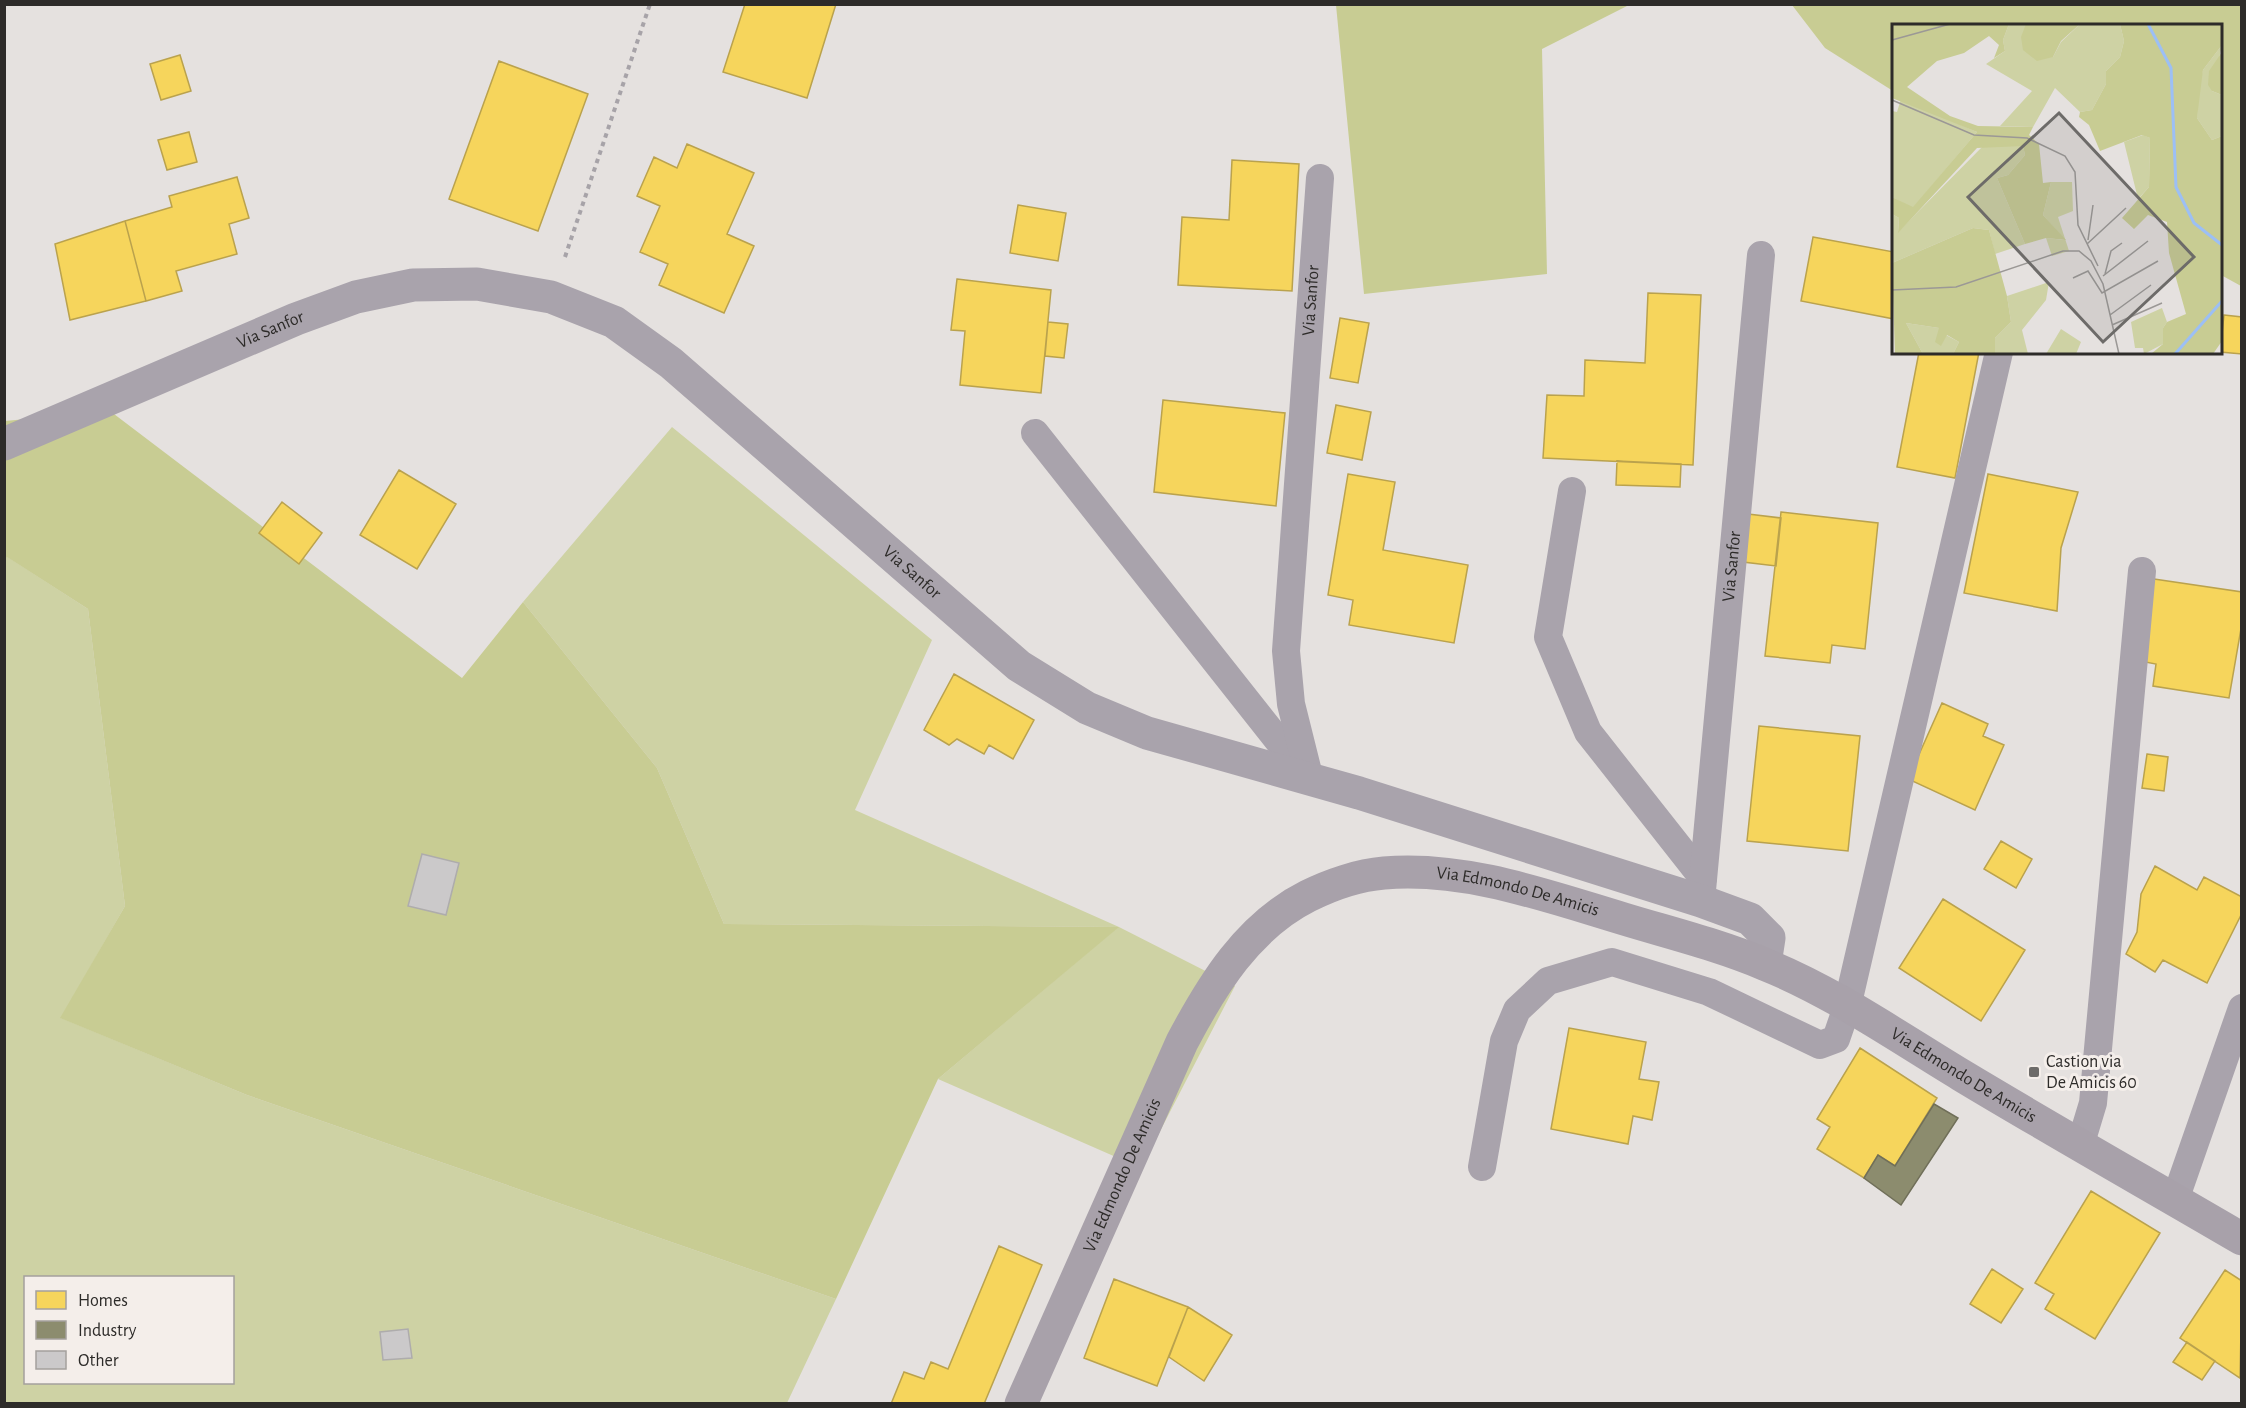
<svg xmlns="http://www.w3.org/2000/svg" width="2246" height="1408" viewBox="0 0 2246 1408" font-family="'Alegreya Sans',sans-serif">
<rect width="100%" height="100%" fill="#e5e1df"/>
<path fill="#ced2a4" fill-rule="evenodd" d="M672,427L932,640L855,810L1119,927L1235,986L1141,1168L938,1079L1118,927L724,924L657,768L523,602Z
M6,556L88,609L125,906L61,1018L247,1095L836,1299L787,1403L5,1404ZM26,1278H232V1382H26Z"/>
<path fill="#c8cc93" d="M1336,5H1629L1542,49L1547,274L1364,294Z
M1792,5H2241V286L2221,275L2220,26H1894L1893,91L1825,48Z
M110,411L462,678L523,602L657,768L724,924L1119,927L938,1079L836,1299L247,1095L60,1018L125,906L88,609L7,557L5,558V421Z"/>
<path fill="#f6d55c" stroke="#baa24d" stroke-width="1.5" d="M745,4H836L807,98L723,72Z
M180,55L191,91L161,100L150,64Z
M499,61L588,94L538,231L449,199Z
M189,132L197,162L167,170L158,140Z
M687,144L754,173L727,234L754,246L724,313L659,285L668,264L640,252L660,206L637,196L654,157L677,168Z
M1232,160L1299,164L1292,291L1178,285L1182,217L1229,220Z
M237,177L249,218L229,224L237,254L176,271L182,291L146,301L125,221L172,207L169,196Z
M1018,205L1066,213L1058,261L1010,253Z
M125,221L146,301L70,320L55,244Z
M1813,237L1894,252V319L1801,301Z
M957,279L1051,290L1041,393L960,385L965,331L951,330Z
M1648,293L1701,295L1693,465L1543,458L1547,395L1584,396L1585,360L1645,363Z
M2224,315L2242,317V354L2220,352Z
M1340,318L1369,323L1358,383L1330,378Z
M1048,322L1068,324L1064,358L1045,356Z
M1919,352H1979L1955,478L1897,467Z
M1163,400L1285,413L1276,506L1154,492Z
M1336,405L1371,412L1362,460L1327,453Z
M1617,461L1681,464L1680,487L1616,485Z
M399,470L456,504L417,569L360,535Z
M1348,474L1395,482L1383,550L1468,565L1454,643L1349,625L1353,600L1328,595Z
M1988,474L2078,492L2061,548L2057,611L1964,593Z
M282,502L322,533L299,564L259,533Z
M1781,512L1878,523L1865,649L1832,645L1830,663L1765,656Z
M1748,514L1781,518L1776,566L1743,562Z
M2154,579L2242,592V623L2229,698L2153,686L2156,664L2140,661Z
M954,674L1034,720L1013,759L989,745L984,754L957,739L949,745L924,730Z
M1942,703L1988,724L1983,736L2004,745L1975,810L1908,779Z
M1759,726L1860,736L1848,851L1747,841Z
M2147,754L2168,757L2164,791L2142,788Z
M2001,841L2032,859L2016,888L1984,869Z
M2155,866L2197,890L2204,877L2242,897V913L2207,983L2163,960L2155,972L2126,954L2137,932L2141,894Z
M1943,899L2025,950L1981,1021L1899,968Z
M1569,1028L1646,1042L1639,1079L1659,1082L1652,1120L1633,1116L1628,1144L1551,1129Z
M1860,1048L1937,1098L1895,1166L1878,1155L1864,1178L1817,1149L1830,1127L1817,1119Z
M2091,1191L2160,1233L2095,1339L2045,1309L2054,1294L2035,1283Z
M999,1246L1042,1265L984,1404H891L904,1372L924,1379L931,1362L948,1369Z
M1992,1269L2023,1289L2001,1323L1970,1304Z
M2225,1270L2242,1281L2240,1378L2180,1338Z
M1114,1279L1188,1307L1157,1386L1084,1358Z
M1188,1307L1232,1335L1204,1381L1169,1357Z
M2187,1342L2215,1361L2202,1380L2173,1362Z"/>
<path fill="#8c8c6e" stroke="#706f59" stroke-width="1.5" d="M1934,1104L1958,1118L1901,1205L1864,1178L1878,1155L1895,1166Z"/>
<path fill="#cbc9ca" stroke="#aeacac" stroke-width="1.5" d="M422,854L459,863L446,915L408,906Z
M408,1329L412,1358L383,1360L380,1332Z"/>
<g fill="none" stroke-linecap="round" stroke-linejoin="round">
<path stroke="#a7a3a8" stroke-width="4" stroke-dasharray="4.5 4.5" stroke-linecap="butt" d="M565,257L650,4"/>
<g stroke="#a9a3ac" stroke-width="28">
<path d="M1035,433L1303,772"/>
<path d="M1572,491L1548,637L1588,732L1703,878"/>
<path id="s1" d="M1310,780L1291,704L1286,651L1320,178"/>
<path id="s2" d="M1701,901L1761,255"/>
<path d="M2080,1146L2093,1103L2142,571"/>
<path d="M1482,1167L1504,1041L1517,1010L1548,981L1612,962L1709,992L1820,1045L1836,1039L1847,1007L1999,352"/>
<path d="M2175,1200L2242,1008"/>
</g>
<path stroke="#a9a3ac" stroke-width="33" id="s3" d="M4,444L296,319L356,297L413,285L477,284L551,297L614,322L671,363L1019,666L1087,708L1147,733L1359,793L1701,901L1750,919L1769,938L1765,964"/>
<path stroke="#a8a1aa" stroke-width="33" id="s4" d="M1021,1404L1182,1042C1212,985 1248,926 1308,896C1330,885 1359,875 1384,873C1465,866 1547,896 1624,919C1670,933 1719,945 1764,964C1832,991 1898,1037 1961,1075C2054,1131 2148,1184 2242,1239"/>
</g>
<rect fill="#6d6b69" stroke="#f4eeea" stroke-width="2" x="2028" y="1066" width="12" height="12" rx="3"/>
<g text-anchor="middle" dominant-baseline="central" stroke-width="6" stroke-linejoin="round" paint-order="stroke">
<g font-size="18" fill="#2d2b29" stroke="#f4eeea">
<text stroke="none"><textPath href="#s1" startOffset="483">Via Sanfor</textPath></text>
<text stroke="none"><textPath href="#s3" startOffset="290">Via Sanfor</textPath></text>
<text stroke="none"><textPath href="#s2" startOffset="336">Via Sanfor</textPath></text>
<text stroke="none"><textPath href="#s3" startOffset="1036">Via Sanfor</textPath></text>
<text stroke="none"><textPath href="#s4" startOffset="808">Via Edmondo De Amicis</textPath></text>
<text stroke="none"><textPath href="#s4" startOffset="1294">Via Edmondo De Amicis</textPath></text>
<text stroke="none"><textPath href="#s4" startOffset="250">Via Edmondo De Amicis</textPath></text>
</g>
<g font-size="18" fill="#2d2b29" stroke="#f4eeea" text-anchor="start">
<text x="2046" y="1062">Castion via<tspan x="2046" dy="21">De Amicis 60</tspan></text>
</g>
</g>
<g transform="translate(1892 24)">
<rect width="330" height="330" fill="#e5e1df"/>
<path d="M117,0H134L161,33L169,18L188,0H228L232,17L228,33L214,47V60L200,86L188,88L163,64L141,103L108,102L140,67L94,40L113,27L111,16ZM330,21L320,67L330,71V112L320,116L305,94L306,65L311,46ZM9,75L85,108L21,184L0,173V87L5,88ZM251,111L258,114L257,163L246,175L232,118ZM92,121L131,122L133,131L116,151L105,154L133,220L103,230L97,206L81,204L0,239V190L7,194L6,208ZM159,158H180L181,187L166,193L177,227L160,232L154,214L173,216L151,191ZM157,258L154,276L130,306L136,330H103V314L119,298L115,272ZM270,284L275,298L271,304V320L252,330L251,324H243L239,298ZM14,299L47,304L49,321L54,311L67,318L61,330H31ZM169,305L189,318L184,330H154Z" fill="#ced2a4"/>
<path d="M0,0H117L111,16L113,27L102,34L107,21L97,12L72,29L45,37L15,63L58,92L86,102L141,103L137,111L147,120L151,159L159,158L151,191L174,216L154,214L133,220L105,154L116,151L133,131L131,122L85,124L6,209L7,194L0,190V173L21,183L85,108L0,74ZM134,0H188L169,17L161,33L145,37L131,26L129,13ZM228,0H330V21L311,46L305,94L320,116L330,112V317L321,330H259L271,320V304L275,298L294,290L277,229L275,198L256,191L242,205L230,194L257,163L258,114L250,111L208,127L197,101L187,93L188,88L200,86L214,60V47L228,33L232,17ZM330,28V71L320,67L316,61L317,47ZM81,204L97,206L115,272L119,298L103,314V330H61L67,318L55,311L49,322L43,318L47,304L14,299L31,330H3L0,239Z" fill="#c8cc93"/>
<path fill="none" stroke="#9cbff5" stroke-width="3" d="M256,0L279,44L284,163L302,199L330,221M283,330L330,277"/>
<path fill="none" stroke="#9b9896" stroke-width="1.5" d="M0,16L58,0M0,76L82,111L135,114L173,132L183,148L186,201L206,242M196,216L201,181M195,220L234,184M213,250L219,227L230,219M211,252L256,217M181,254L196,247L210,269L266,237M0,266L64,263L171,227H187L199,237L211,260L227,330M218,291L259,261M220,301L270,279"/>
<path fill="#6d6b69" fill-opacity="0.15" stroke="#6d6b69" stroke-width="3" d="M167,89L302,233L211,318L76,173Z"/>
<rect width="330" height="330" fill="none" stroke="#2d2b29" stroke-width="3"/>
</g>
<rect width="2246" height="1408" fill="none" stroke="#2d2b29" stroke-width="12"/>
<rect x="24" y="1276" width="210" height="108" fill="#f4eeea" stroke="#a4a09d" stroke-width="1.5"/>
<rect x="36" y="1291" width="30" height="18" fill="#f6d55c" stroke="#a4a09d" stroke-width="1.5"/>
<text x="78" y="1306" font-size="18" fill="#2d2b29">Homes</text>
<rect x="36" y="1321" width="30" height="18" fill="#8c8c6e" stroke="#a4a09d" stroke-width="1.5"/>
<text x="78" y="1336" font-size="18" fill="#2d2b29">Industry</text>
<rect x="36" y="1351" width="30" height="18" fill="#cbc9ca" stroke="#a4a09d" stroke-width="1.5"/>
<text x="78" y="1366" font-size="18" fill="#2d2b29">Other</text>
</svg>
